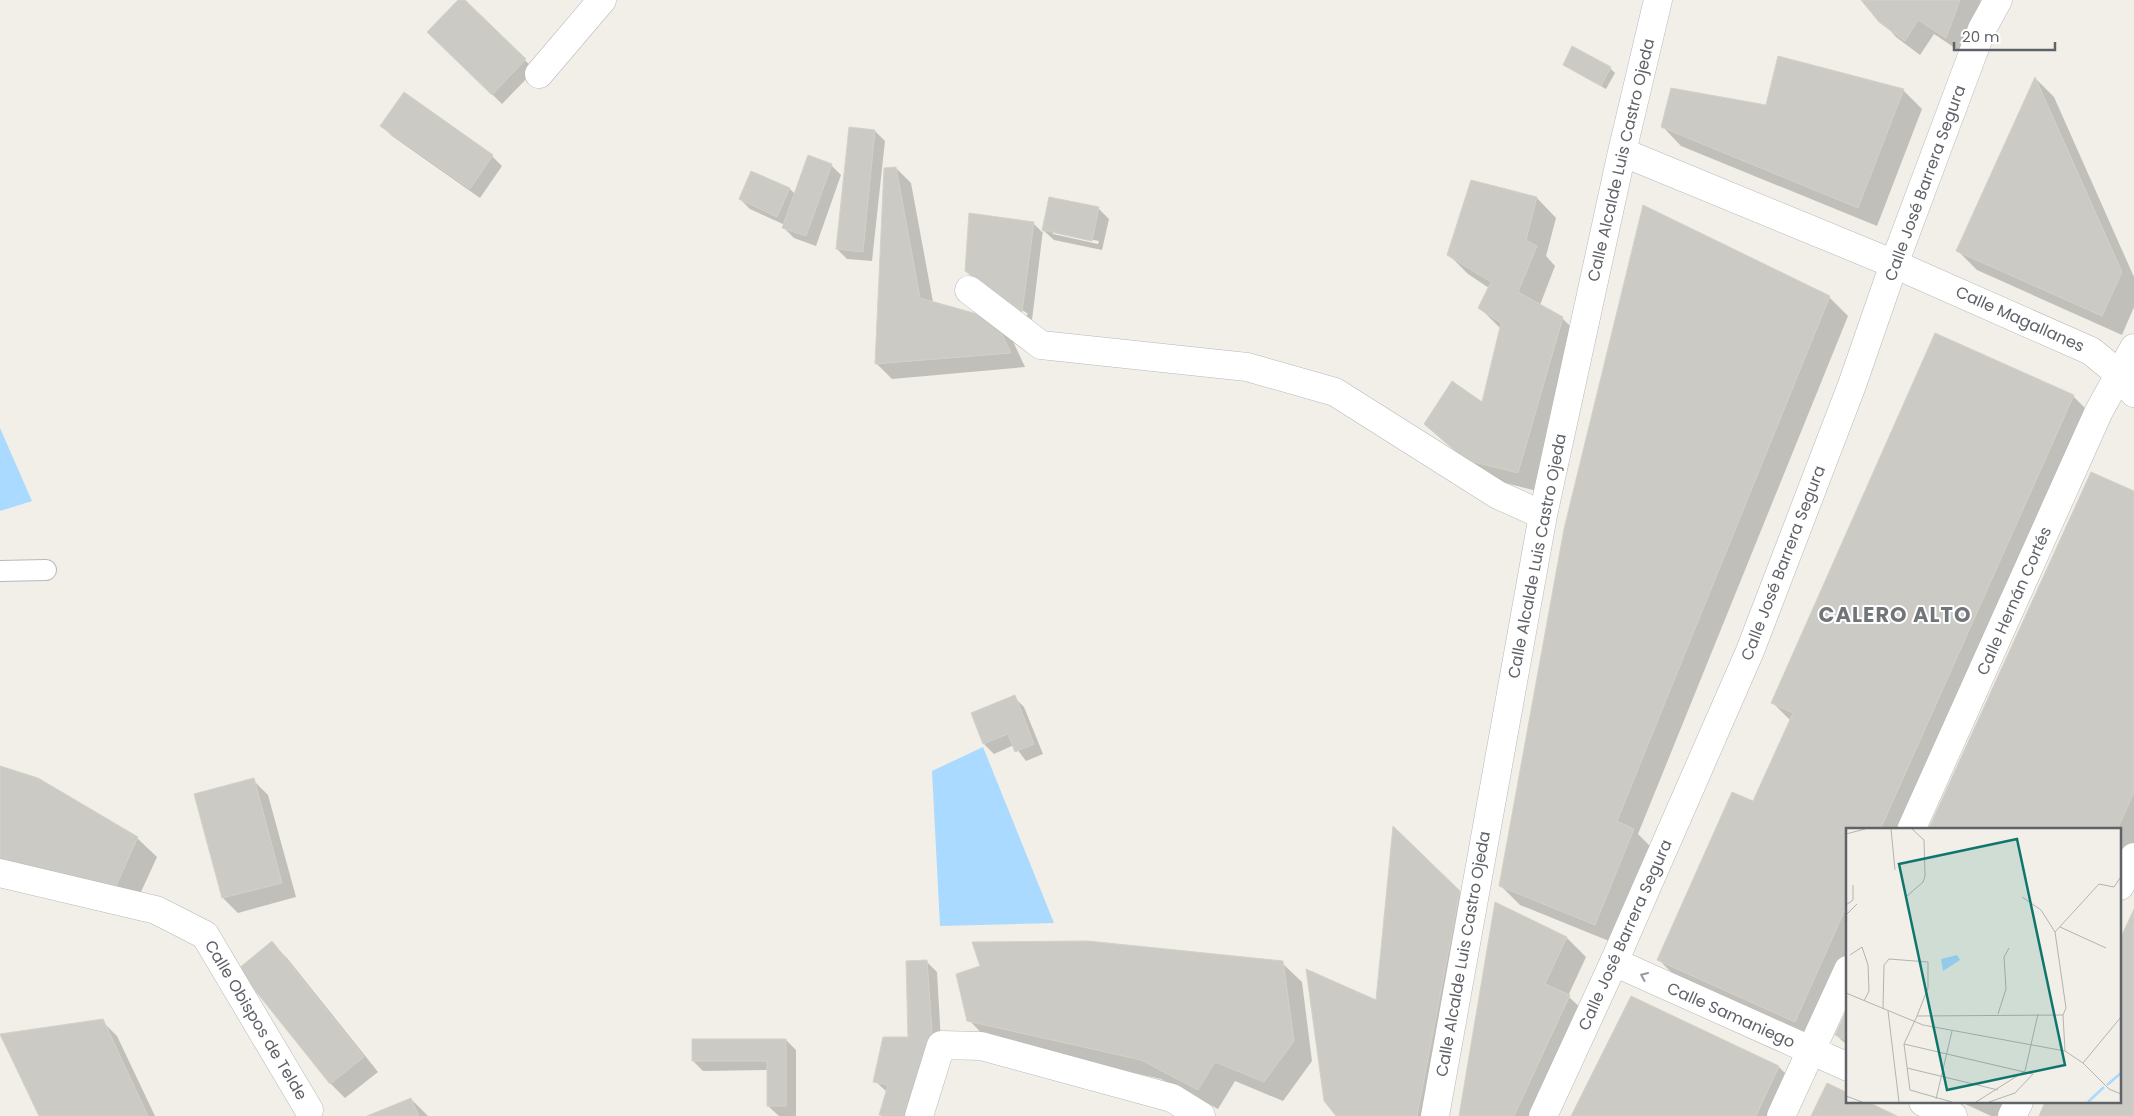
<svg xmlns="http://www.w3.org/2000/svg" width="2134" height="1116" viewBox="0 0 2134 1116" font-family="Poppins,sans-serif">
<rect width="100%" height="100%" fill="#f1efe8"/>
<path fill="#aadaff" d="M0,428L32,501L0,511Z
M983,747L1054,923L940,926L932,771Z"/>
<path fill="#0003" fill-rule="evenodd" d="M460,0H463L535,70L502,104L429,32Z
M1863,0H1981L1961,52L1934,34L1920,55L1896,37Z
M1564,65L1610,68L1615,73L1606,89Z
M2036,79L2054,97L2134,277V307L2122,335L1977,270L1958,251Z
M1903,90L1922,109L1877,226L1681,146L1662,126L1767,106Z
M404,94L492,156L502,166L480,198L392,136L382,126Z
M875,131L885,141L872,261L847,259L837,249Z
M831,165L841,175L816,246L794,238L784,228L785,225L750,209L740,199L790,189L795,194Z
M896,168L911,183L933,302L1010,335L1025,367L892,379L877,364Z
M1472,181L1537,198L1556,218L1546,256L1555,266L1540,305L1562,318L1581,337L1537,491L1486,478L1425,423L1483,404L1501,329L1480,308L1489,288L1468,274L1448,254Z
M1050,198L1099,209L1109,219L1102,250L1054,240L1043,230L1032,320L976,281L1026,316L1028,314L975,277V279L966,271L1033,223L1043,233ZM1053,232L1099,241L1098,244L1053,234Z
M1829,297L1848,316L1638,834L1653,849L1614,943L1520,905L1500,885Z
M2073,396L2092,415L1908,830H1848V965L1815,1040L1678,979L1659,960L1754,803L1791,721L1773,703Z
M2134,493V852L2120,882V830H1930Z
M1014,697L1024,707L1043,754L1026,761L1014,745L994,754L984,744L972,714Z
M0,768L137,838L157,857L135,905L0,876Z
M253,780L268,795L296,897L238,913L223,898Z
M1459,892L1478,911L1440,1116H1337L1377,1002Z
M1567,938L1586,957L1568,996L1589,1016L1542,1116H1460Z
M272,943L287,958L378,1072L345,1098L331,1084L240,969Z
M927,962L937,972L941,1042L919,1116H881L887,1092L875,1081L909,1038Z
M1282,963L1302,982L1312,1061L1283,1101L1235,1081L1218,1109L1161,1079L988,1040L969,1020Z
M1631,998L1779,1067L1798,1086L1784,1116H1573Z
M1848,1010V1046L1836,1035Z
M102,1021L117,1036L155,1116H40L0,1035Z
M786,1040L796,1050V1116H779L768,1106V1070L703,1071L693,1061Z
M411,1099L428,1116H371Z
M1961,1102H2019L2013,1116H1991Z"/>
<path fill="#cccac5" stroke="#d6d1c6" d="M458,0H465L526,59L492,95L427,32Z
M1861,0H1960L1946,38L1918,20L1905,41L1879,22Z
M1572,46L1611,67L1601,86L1563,65Z
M1778,56L1904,89L1858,208L1661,127L1671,88L1766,105Z
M2035,77L2122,272L2102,316L1956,251Z
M404,92L493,155L470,189L380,126Z
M849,127L875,130L863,252L836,249Z
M808,155L832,164L806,236L782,228Z
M896,167L920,298L995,319L1011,353L875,364L884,168Z
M751,171L790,188L777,217L739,199Z
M1471,180L1537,197L1526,240L1537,246L1518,292L1563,317L1518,473L1466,460L1424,424L1452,381L1482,402L1501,323L1478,308L1491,282L1447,255Z
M1049,197L1099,207L1092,241L1042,230Z
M1643,205L1830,296L1617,821L1634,829L1595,925L1499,886L1564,529Z
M969,213L1034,222L1022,312L965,271Z
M1935,333L2074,395L1880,830H1848V903L1795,1022L1657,960L1732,792L1753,801L1793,713L1771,703Z
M2091,472L2134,491V792L2117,830H1928Z
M1015,695L1034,744L1015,752L1008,734L983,744L971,713Z
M0,766L38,778L138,837L116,886L0,862Z
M254,778L282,883L222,898L194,794Z
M1393,826L1460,891L1417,1116H1336L1324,1101L1306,969L1376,1000Z
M1495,902L1567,937L1545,984L1570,995L1514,1116H1459Z
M2134,909V1116H2039L2045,1102H2120V939Z
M272,941L364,1057L330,1084L238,969Z
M1088,941L1283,961L1294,1041L1264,1082L1215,1062L1198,1090L1141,1060L967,1021L956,974L980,966L972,942Z
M927,960L932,1031L907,1115H879L888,1085L873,1082L883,1037H908L906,961Z
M1631,996L1779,1066L1756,1116H1571Z
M1848,1007V1041L1835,1035Z
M103,1019L148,1116H39L0,1034Z
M692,1039H786V1106H767V1061H692Z
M1827,1083L1848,1093V1102H1868L1897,1116H1811Z
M411,1098L419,1116H367Z"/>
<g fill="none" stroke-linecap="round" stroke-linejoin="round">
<defs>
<path id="service" d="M0,571L46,570"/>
<path id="minor" d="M539,74L602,0
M1622,152L1894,264L2091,351L2119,374L2134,393
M969,290L1041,345L1247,367L1335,392L1498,495L1543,515
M1911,830L2099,411L2134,348
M0,873L156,910L205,935L309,1110
M2120,886L2134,857
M1614,962L1848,1067
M1923,1102L1953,1116
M919,1116L941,1045L981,1046L1172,1098L1201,1116
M1435,1116L1543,515L1622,152L1658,0
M1781,1116L1848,970
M2012,1116L2019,1102"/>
<path id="tertiary" d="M1543,1116L1614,962L1750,651L1852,385L1894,264L1982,29L1998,0"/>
</defs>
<use href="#service" stroke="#b5b8bc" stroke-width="22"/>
<use href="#minor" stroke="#b5b8bc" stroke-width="29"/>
<use href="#tertiary" stroke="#b5b8bc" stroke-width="29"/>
<use href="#service" stroke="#fff" stroke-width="20"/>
<use href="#minor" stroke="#fff" stroke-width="28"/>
<use href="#tertiary" stroke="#fff" stroke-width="28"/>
</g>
<defs><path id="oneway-chevron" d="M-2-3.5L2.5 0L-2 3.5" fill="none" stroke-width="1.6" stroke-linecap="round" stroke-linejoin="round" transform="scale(1.25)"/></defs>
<use stroke="#979a9d" href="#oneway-chevron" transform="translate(1644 976) rotate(-156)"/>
<g text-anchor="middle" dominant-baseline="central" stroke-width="4" stroke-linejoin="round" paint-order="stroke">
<g font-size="16" fill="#5f6368" stroke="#fff">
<text transform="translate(1621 160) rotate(-77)">Calle Alcalde Luis Castro Ojeda</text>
<text transform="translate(1925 183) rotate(-70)">Calle José Barrera Segura</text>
<text transform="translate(2020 319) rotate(24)">Calle Magallanes</text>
<text transform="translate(1537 556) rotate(-79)">Calle Alcalde Luis Castro Ojeda</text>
<text transform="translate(1783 563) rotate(-69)">Calle José Barrera Segura</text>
<text transform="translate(2014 601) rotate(-66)">Calle Hernán Cortés</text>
<text transform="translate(1625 935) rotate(-66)">Calle José Barrera Segura</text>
<text transform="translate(1463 954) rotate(-80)">Calle Alcalde Luis Castro Ojeda</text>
<text transform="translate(1731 1015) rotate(24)">Calle Samaniego</text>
<text transform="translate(256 1020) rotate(59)">Calle Obispos de Telde</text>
</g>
<g font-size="21" font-weight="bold" letter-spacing="1" fill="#70757a" stroke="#fff">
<text x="1895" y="614">CALERO ALTO</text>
</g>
</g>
<g transform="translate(1846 828)">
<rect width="275" height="275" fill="#f1efe8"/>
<path d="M111,127L114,132L97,143L95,131Z" fill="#aadaff"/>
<path fill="none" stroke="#aadaff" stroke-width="2.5" d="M261,257L275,245M242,274L258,259"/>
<path fill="none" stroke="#b3b3b1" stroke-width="1" d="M45,1L49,42M0,6L19,1M61,68L77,54L79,48L78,12L66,1M176,69L195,82L209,104L220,180L217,187L219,223M0,77L7,72V57M0,87L11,76M214,99L260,120M209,104L253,56L268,59L274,50M4,127L16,119L22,137L23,163L18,173M0,165L77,197L219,223L237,235L263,261L275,266M37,181L38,137L43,131L82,134V160L71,188M42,183L53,274M152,186L160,161L158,129L163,120M58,216L187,246L169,265L143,274M237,235L275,189M61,240L152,262M0,268L16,274M90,271L106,203M106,274L64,262L58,216L71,188L217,187M130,274L179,243L192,186"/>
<path fill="#0f766e" fill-opacity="0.15" stroke="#0f766e" stroke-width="2.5" d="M171,11L219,237L101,262L53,36Z"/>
<rect width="275" height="275" fill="none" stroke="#5f6368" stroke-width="2.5"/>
</g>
<path d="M1954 42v8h101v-8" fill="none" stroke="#5f6368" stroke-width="2.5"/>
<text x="1962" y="42" font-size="15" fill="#5f6368" stroke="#ffffff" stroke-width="4" paint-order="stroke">20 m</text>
</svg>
